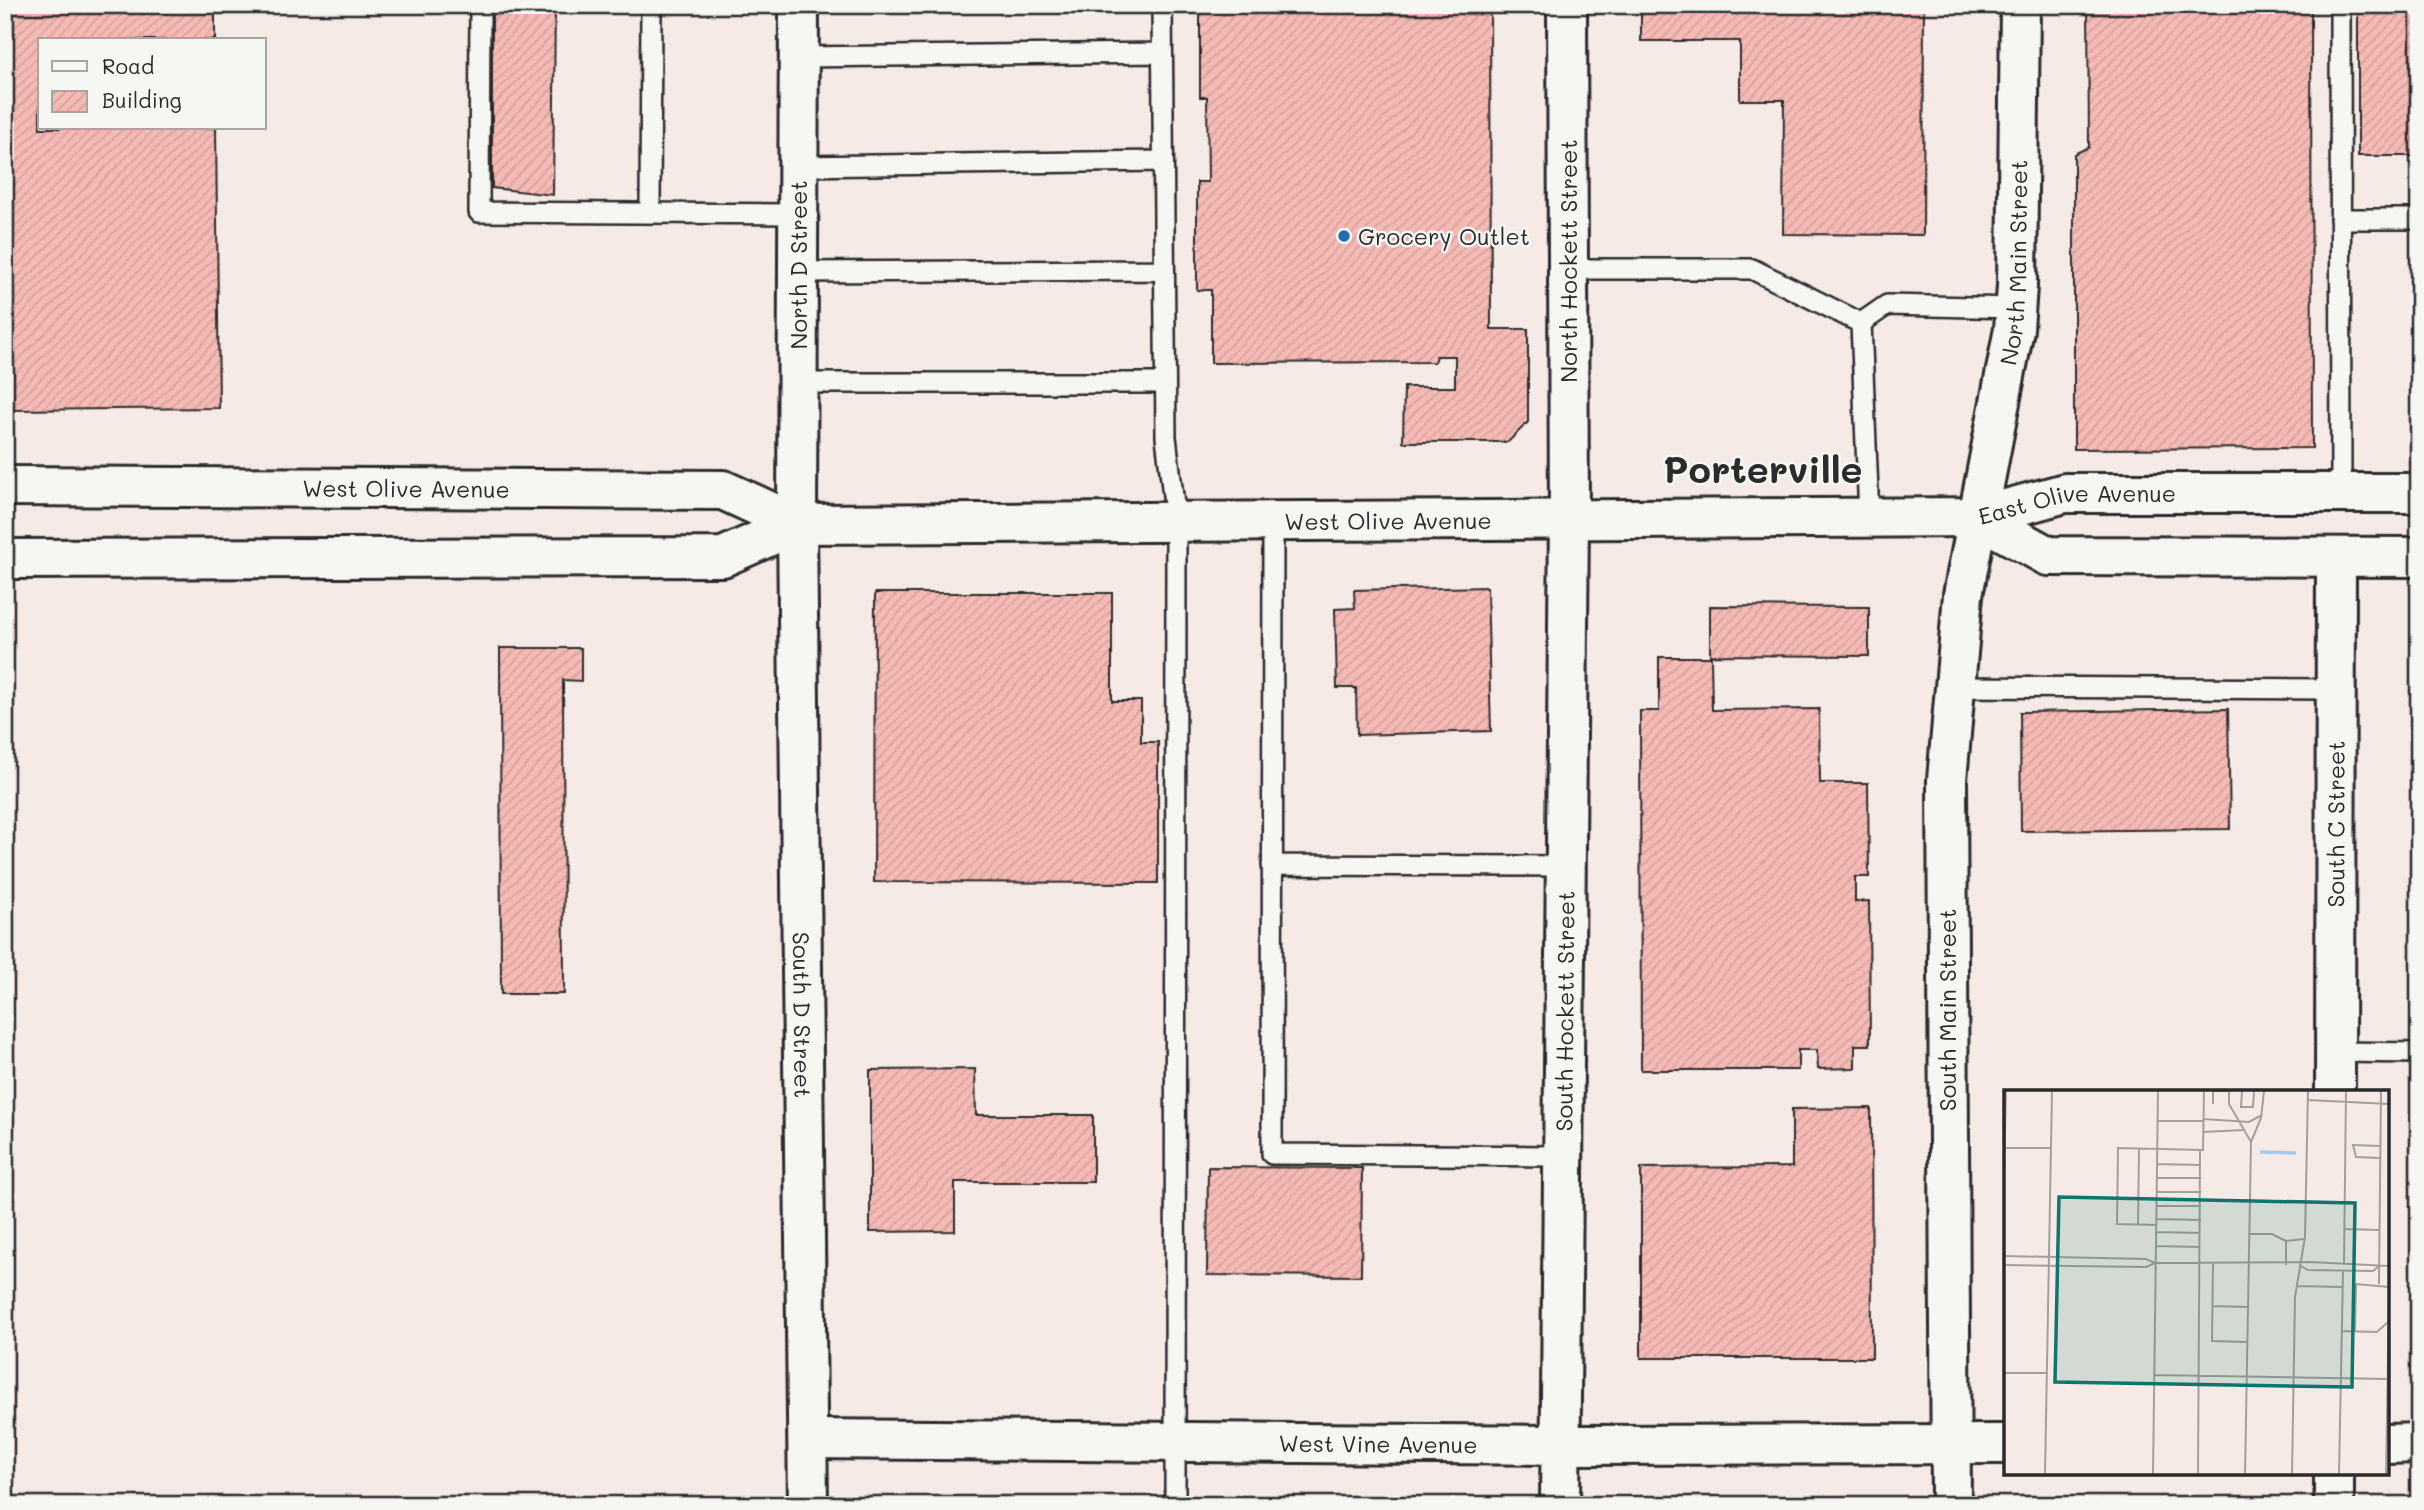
<svg xmlns="http://www.w3.org/2000/svg" width="2424" height="1510" viewBox="0 0 2424 1510" font-family="Mali,sans-serif">
<defs>
<pattern id="building-hatch" width="6" height="6" patternUnits="userSpaceOnUse" patternTransform="scale(1.75)"><rect width="6" height="6" fill="#f6bab5"/><path d="M-1 1l2-2M0 6l6-6M5 7l2-2" fill="none" stroke="#d3a09c"/></pattern>
</defs>
<rect width="100%" height="100%" fill="#f6eae6"/>
<filter id="ink" filterUnits="userSpaceOnUse"><feTurbulence type="fractalNoise" baseFrequency=".0143" numOctaves="2"/><feDisplacementMap in="SourceGraphic" scale="14" xChannelSelector="R" yChannelSelector="G"/><feConvolveMatrix kernelMatrix="1 2 1 2 8 2 1 2 1" color-interpolation-filters="sRGB"/></filter>
<g filter="url(#ink)">
<path fill="url(#building-hatch)" stroke="#2b2b2b" stroke-width="2" d="M5,5H215V40H40V128H216L219,408L10,410Z
M492,5H555L553,195L492,188Z
M1209,5H1490L1491,329H1528V422L1508,442H1403L1404,387H1455V356H1436L1434,362L1211,363V290H1197V182H1208L1207,97H1200V10H1209Z
M1641,5H1924L1923,235L1783,234L1784,100H1740V41H1641Z
M2088,5H2311L2312,448L2074,449V154L2089,147Z
M2358,5H2419V156H2358Z
M1487,587L1491,731L1357,735L1356,688H1337L1335,609L1355,608L1354,590Z
M875,593H1112V701H1141V742H1158V883L874,882Z
M1710,606L1869,607V656L1710,655Z
M500,648H581V681L563,680L564,994H501Z
M1659,657H1711L1712,710L1819,709L1820,783H1868L1869,877H1855V902L1869,901L1870,1045H1855V1068L1818,1069L1817,1050H1798V1070H1641L1640,711H1659Z
M2228,709L2230,829L2021,831L2020,712Z
M975,1069L976,1115H1093V1182H955V1231L870,1232V1070Z
M1871,1108L1872,1358H1641V1168L1792,1167V1109Z
M1208,1167L1362,1168L1361,1276L1207,1275Z
M1639,1501H1725V1505H1639Z"/>
<g fill="none" stroke-linecap="round" stroke-linejoin="round">
<defs>
<path id="lane" d="M480,5L479,212L798,214
M1162,5L1166,437L1176,521L1175,1505
M2340,5L2341,493
M799,57L1162,53
M798,166L1163,161
M650,213L651,5
M2340,219H2419
M1568,269H1752L1861,323
M798,272L1164,270
M798,383H1165
M1869,517L1861,323L1887,305L2015,308
M1273,520L1272,1154L1562,1156
M1953,687L2335,689
M1272,865L1565,866
M2335,1052L2419,1053"/>
<g id="street">
<path id="s1" d="M799,5L797,524L808,1505"/>
<path id="s2" d="M2335,1092L2336,557"/>
<path id="s3" d="M808,1439L1559,1445L2006,1444"/>
<path d="M2387,1444L2419,1443"/>
<path id="s4" d="M1560,1505L1569,517L1567,5"/>
<path d="M2334,1505V1473"/>
</g>
<g id="secondary">
<path id="s5" d="M5,486L723,490L797,524"/>
<path d="M1977,517L2048,556L2419,557"/>
<path id="s6" d="M5,559L723,557L797,524L1977,517L2065,493H2419"/>
<path id="s7" d="M1951,1505L1947,780L1963,595L2014,329L2017,286L2020,5"/>
</g>
</defs>
<use href="#lane" stroke="#2b2b2b" stroke-width="24"/>
<use href="#street" stroke="#2b2b2b" stroke-width="44"/>
<use href="#secondary" stroke="#2b2b2b" stroke-width="44"/>
<use href="#lane" stroke="#f6f6f2" stroke-width="19"/>
<use href="#street" stroke="#f6f6f2" stroke-width="38"/>
<use href="#secondary" stroke="#f6f6f2" stroke-width="38"/>
</g>
</g>
<circle fill="#1f6fb2" stroke="#f6f6f2" stroke-width="2.5" cx="1344" cy="236" r="7"/>
<g text-anchor="middle" dominant-baseline="central" stroke-width="5" stroke-linejoin="round" paint-order="stroke">
<g font-size="23" fill="#2b2b2b" stroke="#f6f6f2" text-anchor="start">
<text x="1358" y="236">Grocery Outlet</text>
</g>
<g font-size="23" fill="#2b2b2b" stroke="#f6f6f2">
<text transform="translate(1568 261) rotate(-90)">North Hockett Street</text>
<text stroke="none"><textPath href="#s7" startOffset="1248">North Main Street</textPath></text>
<text transform="translate(798 265) rotate(-90)">North D Street</text>
<text stroke="none"><textPath href="#s5" startOffset="401">West Olive Avenue</textPath></text>
<text stroke="none"><textPath href="#s6" startOffset="2081">East Olive Avenue</textPath></text>
<text stroke="none"><textPath href="#s6" startOffset="1390">West Olive Avenue</textPath></text>
<text stroke="none"><textPath href="#s2" startOffset="268">South C Street</textPath></text>
<text transform="translate(1947 1010) rotate(-90)">South Main Street</text>
<text stroke="none"><textPath href="#s4" startOffset="494">South Hockett Street</textPath></text>
<text stroke="none"><textPath href="#s1" startOffset="1010">South D Street</textPath></text>
<text stroke="none"><textPath href="#s3" startOffset="570">West Vine Avenue</textPath></text>
</g>
<g font-size="37" font-weight="bold" fill="#2b2b2b" stroke="#f6f6f2">
<text x="1763" y="468">Porterville</text>
</g>
</g>
<g transform="translate(2004 1090)">
<rect width="385" height="385" fill="#f6eae6"/>
<path fill="none" stroke="#9dccf8" stroke-width="3.5" d="M256,62L292,63"/>
<path fill="none" stroke="#a59e9b" stroke-width="2" d="M225,1V14L247,52L241,384M238,1L237,17H249L250,1M304,10L385,14M209,14V1H225M199,29L245,32L258,25M154,31H199M199,42L239,40M247,52L257,28L260,1M0,58H46M376,68L352,67L349,55L376,56M153,74L196,75M0,84L2,1M153,88H197M153,102H197M152,116H197M152,129L197,130M134,135L135,59M152,135L113,134L114,58L199,60L200,1M340,139L375,140M152,142L196,143M246,144H268L282,151M151,156L196,157M0,166L142,169L151,173M340,173L342,1M209,174L208,251L243,252M0,175L142,177L151,173L306,172L385,176M282,175V151L300,149M295,175L304,180L369,181L375,176M375,194L377,1M292,196L339,197M208,216L244,217M338,241L373,242L384,232M351,241L352,194L385,197M0,283H42M150,285L385,289M41,384L48,1M149,384L154,1M194,384L196,60M288,384L291,207L301,147L304,1M335,384L339,181M382,384L385,204"/>
<path fill="#0f766e" fill-opacity="0.15" stroke="#0f766e" stroke-width="3.5" d="M55,107L351,113L348,297L51,292Z"/>
<rect width="385" height="385" fill="none" stroke="#2b2b2b" stroke-width="3.5"/>
</g>
<rect width="2424" height="1510" fill="none" stroke="#f6f6f2" stroke-width="28"/>
<rect x="14" y="14" width="2396" height="1482" fill="none" stroke="#2b2b2b" stroke-width="2.5" filter="url(#ink)"/>
<rect x="38" y="38" width="228" height="91" fill="#f6f6f2" stroke="#a5a5a2" stroke-width="2"/>
<rect x="52" y="61" width="35" height="10" fill="#f6f6f2" stroke="#a5a5a2" stroke-width="2"/>
<text x="102" y="74" font-size="21" fill="#2b2b2b">Road</text>
<rect x="52" y="91" width="35" height="21" fill="url(#building-hatch)" stroke="#a5a5a2" stroke-width="2"/>
<text x="102" y="108" font-size="21" fill="#2b2b2b">Building</text>
</svg>
